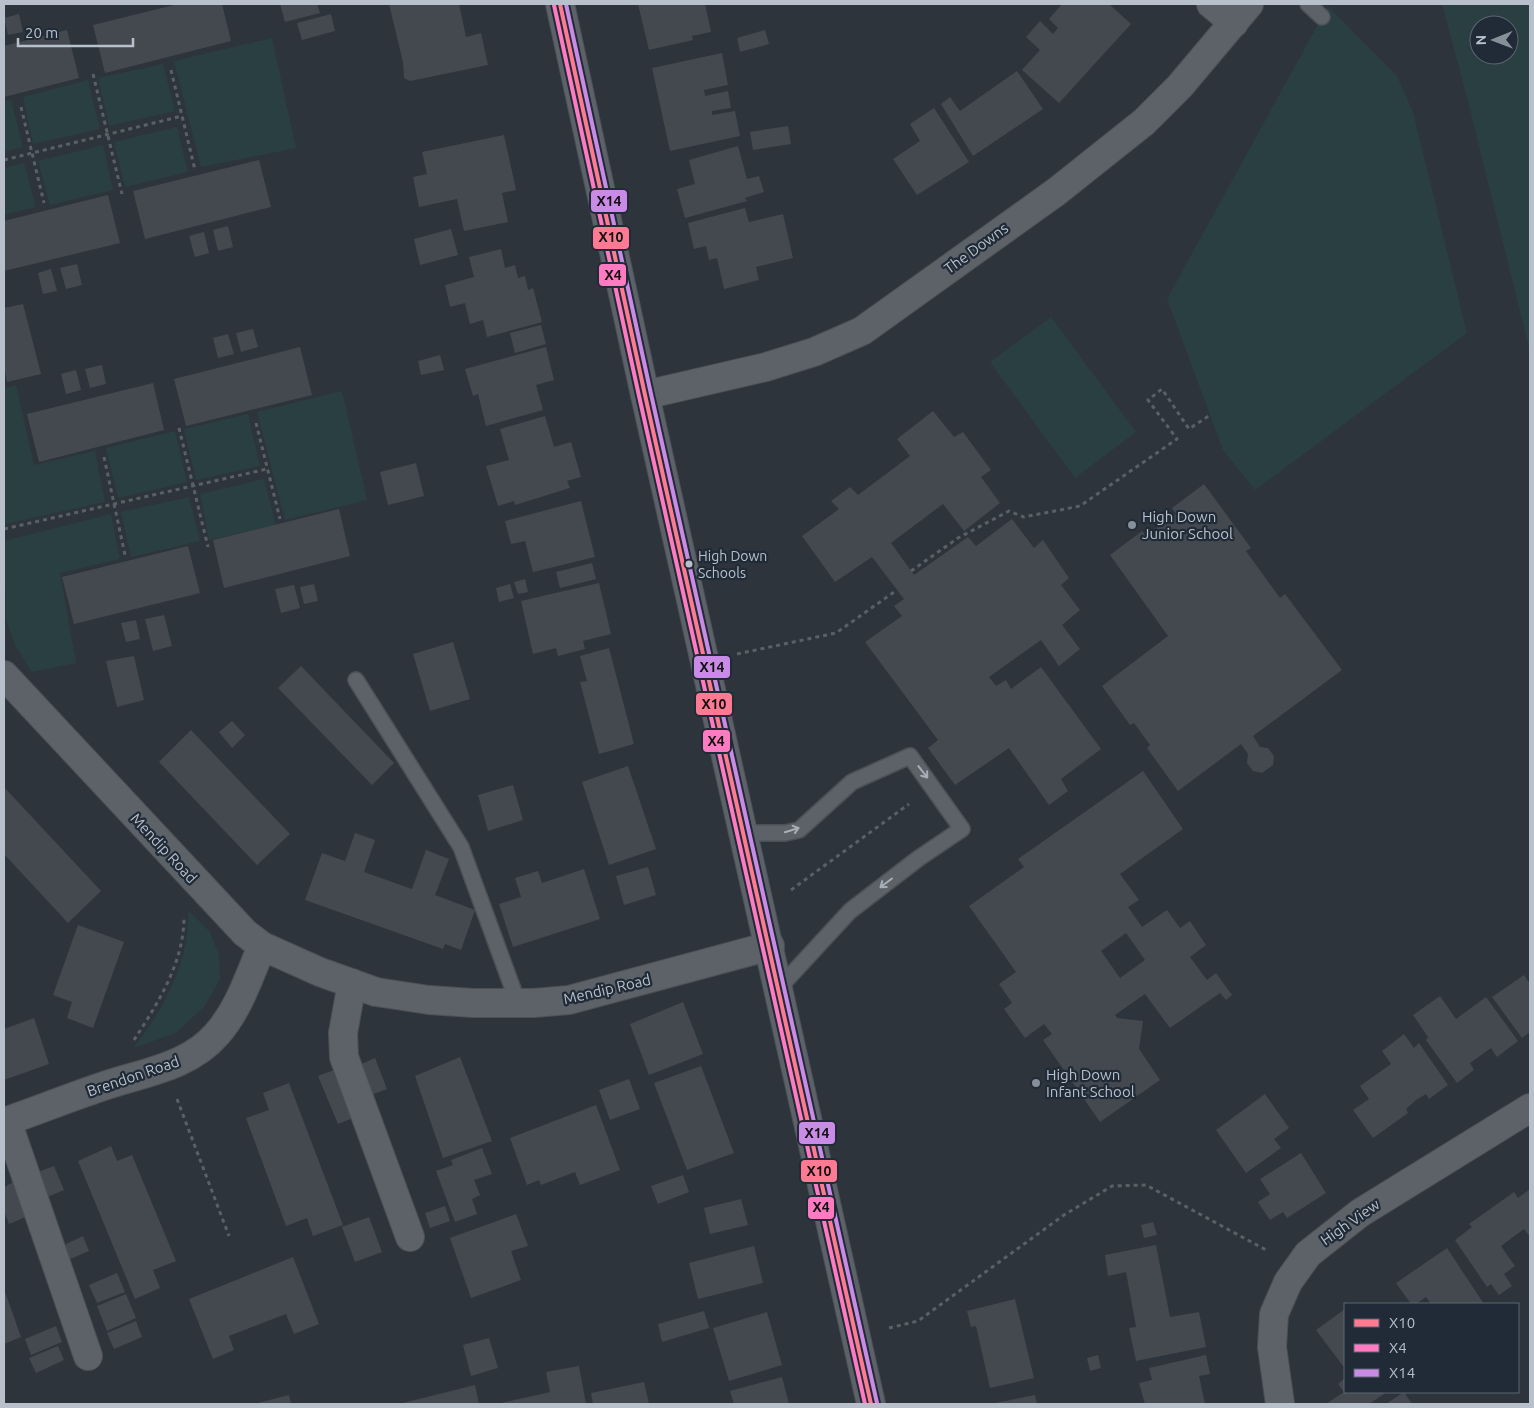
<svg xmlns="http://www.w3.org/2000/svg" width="1534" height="1408" viewBox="0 0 1534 1408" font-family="Ubuntu,sans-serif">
<rect width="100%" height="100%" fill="#2d343c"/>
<path fill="#2a3f42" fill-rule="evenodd" d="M1442,4H1530V352L1468,101ZM1479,25H1509V55H1479Z
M1328,6L1397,76L1413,112L1467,333L1255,490L1223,450L1167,299Z
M272,38L296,148L201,167L174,61Z
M163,64L175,111L109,126L98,78Z
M88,80L100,129L33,144L23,97Z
M11,100L23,147L4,152V101Z
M177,127L188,172L125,187L114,142Z
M103,145L113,190L50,205L38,161Z
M24,163L36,207L4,215V168Z
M1051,317L1136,432L1075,478L990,362Z
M16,385L34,465L95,451L105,502L4,524V388Z
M342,391L367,500L285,520L257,412Z
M248,414L260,466L196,480L184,429Z
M175,431L187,482L118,498L106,448Z
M264,479L276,525L209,540L200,494Z
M189,497L200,541L131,557L121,512Z
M111,514L120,559L60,573L76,663L32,672L15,645L6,620L4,541Z
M188,910L210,932L219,955L220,979L204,1007L176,1033L133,1048C163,1012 191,958 188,910Z"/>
<path fill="#444950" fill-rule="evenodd" d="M178,4H222L231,41L105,73L93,25Z
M280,4H317L320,13L285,22Z
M389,4H459L466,37L481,33L488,65L410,81L404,78L403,62Z
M638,4H705L711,32L692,36L693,40L649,50Z
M1062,4H1109L1131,24L1059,103L1022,70L1040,50L1026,37L1040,21L1053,34L1058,28L1049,19Z
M19,14L23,32L8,35L4,18Z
M331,14L335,31L302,40L297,23Z
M67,30L79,78L4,97V46Z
M765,30L769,44L740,52L737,38Z
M722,53L728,85L704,90L705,96L728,91L731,108L712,111V115L735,111L740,136L670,151L652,68Z
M1017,71L1043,109L973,156L941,104L950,97L960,111Z
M934,108L969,162L917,195L893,159L920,141L910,124Z
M788,126L791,144L753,150L750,132Z
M504,135L516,190L502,193L508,222L464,231L457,199L419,207L413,177L427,174L422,152Z
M738,146L747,179L759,176L764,192L745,198L747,201L685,218L677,189L695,184L689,160Z
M259,160L271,207L145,239L133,191Z
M108,195L120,243L4,271V221Z
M745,208L749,222L783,214L793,258L756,267L759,280L724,289L717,258L709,260L706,246L694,249L688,223Z
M228,226L233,247L218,251L213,230Z
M451,229L458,255L420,265L414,239Z
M204,232L209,253L195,257L189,236Z
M501,249L505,268L515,265L518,278L525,276L528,290L533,288L542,322L487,337L483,320L470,324L465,303L450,307L445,285L474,277L469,257Z
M77,264L82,285L66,289L60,268Z
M51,269L57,291L43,294L38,273Z
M23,304L41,374L7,382L4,366V308Z
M541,325L546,344L515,353L510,333Z
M253,329L258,347L241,352L236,333Z
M228,334L234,354L218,358L213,338Z
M300,347L312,395L186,426L174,379Z
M546,347L554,380L536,385L543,410L486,426L478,394L473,396L465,369Z
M440,355L444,370L421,375L418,361Z
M102,365L106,384L90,388L85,369Z
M76,370L81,390L66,394L61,374Z
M153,383L164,430L39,462L27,414Z
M933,411L954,437L963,432L991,470L981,477L1000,503L964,531L943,504L891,543L914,575L968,537L976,546L1012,519L1034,548L1043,540L1069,578L1061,585L1080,610L1062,625L1080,649L1059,666L1041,640L989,677L996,686L1006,680L1011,689L1041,667L1101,749L1061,779L1068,791L1049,805L1009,748L955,785L928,748L938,740L865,642L902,616L894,606L904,599L872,557L835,582L802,536L839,509L831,501L850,487L858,495L910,456L897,439Z
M545,416L554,447L571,442L581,477L567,481L570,488L515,505L514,501L498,506L486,466L509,460L500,429Z
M416,463L424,496L388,505L380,472Z
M1204,484L1251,548L1246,551L1280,598L1285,594L1342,670L1253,736L1260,747L1268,748L1274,756L1273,765L1262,773L1253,771L1247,763L1248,754L1241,744L1178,791L1147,748L1150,745L1134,723L1130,725L1102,686L1168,636L1110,555L1142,531L1146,536L1176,514L1172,508Z
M581,501L595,557L533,572L525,541L511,544L505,521Z
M339,509L350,556L224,588L213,540Z
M188,546L200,593L74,624L62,577Z
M592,563L596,579L560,588L556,572Z
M525,579L528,592L518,594L514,582Z
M599,583L611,634L583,641L585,649L558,656L556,648L533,654L521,601Z
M314,584L318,601L304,604L300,587Z
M510,584L514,598L499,602L496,588Z
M294,585L300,608L281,613L275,589Z
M164,615L172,646L153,651L145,619Z
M136,620L140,639L126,642L121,623Z
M453,642L470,699L430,711L413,654Z
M609,648L634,744L599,754L580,682L587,681L580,656Z
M134,656L144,700L117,707L106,661Z
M301,666L394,763L372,785L278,688Z
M232,721L245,735L232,748L219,732Z
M191,730L290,834L257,865L159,762Z
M628,766L656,849L609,865L582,782Z
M1143,771L1183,829L1120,874L1139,900L1128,907L1142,927L1167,910L1180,928L1190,921L1206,945L1190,957L1207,980L1216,973L1232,995L1226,1000L1220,993L1170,1028L1145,994L1115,1015L1117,1018L1143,1021L1139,1049L1160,1080L1100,1122L1043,1040L1052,1034L1044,1024L1025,1038L1004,1009L1012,1003L999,984L1016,972L969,906L1024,867L1018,859ZM1126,933L1145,960L1120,978L1101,951Z
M513,785L523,820L488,831L478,795Z
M4,787L101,891L68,923L4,854Z
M355,833L375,840L364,872L412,889L426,850L449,859L435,895L475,910L461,950L445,944L443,949L305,900L322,853L345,861Z
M648,867L656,895L624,905L616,876Z
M584,869L600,919L513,947L499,904L521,897L515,878L538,871L542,883Z
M78,925L124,942L93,1028L67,1018L72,1002L53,995Z
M1524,975L1530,984V1032L1522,1038L1492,997Z
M1440,996L1456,1019L1486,997L1518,1041L1497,1057L1491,1048L1470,1063L1474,1070L1457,1083L1426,1040L1428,1037L1413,1015Z
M683,1002L703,1054L649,1075L630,1024Z
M34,1018L49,1064L4,1080V1029Z
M1404,1034L1414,1048L1419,1043L1448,1085L1429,1099L1426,1094L1416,1100L1406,1109L1408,1113L1373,1138L1353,1110L1369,1099L1360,1086L1391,1064L1382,1051Z
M460,1057L492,1141L443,1158L415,1076Z
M375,1058L387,1089L368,1096L357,1066Z
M701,1066L734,1153L687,1170L654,1083Z
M337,1069L356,1117L338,1124L318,1076Z
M629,1079L640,1109L610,1120L599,1090Z
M289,1083L343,1225L313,1236L307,1218L286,1226L246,1118L269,1110L263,1093Z
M1265,1094L1289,1128L1274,1139L1281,1148L1246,1173L1216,1130Z
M596,1105L620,1170L580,1185L575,1172L541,1185L539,1180L527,1185L510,1138Z
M111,1146L117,1161L132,1155L176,1261L153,1270L160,1288L135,1299L78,1161Z
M482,1148L492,1174L474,1180L480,1195L472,1199L477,1214L455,1222L436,1171L453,1165L451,1160Z
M1301,1153L1326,1193L1287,1218L1283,1212L1270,1220L1258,1202L1270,1194L1260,1179Z
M54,1166L64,1190L45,1198L35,1173Z
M683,1175L689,1192L658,1204L651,1186Z
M16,1181L30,1215L9,1224L4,1211V1187Z
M1530,1189V1237L1524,1229L1501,1246L1515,1266L1504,1274L1512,1286L1499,1295L1491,1284L1487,1287L1455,1240L1472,1227L1469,1224L1514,1192L1518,1198Z
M741,1199L748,1225L710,1234L704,1208Z
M445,1206L450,1221L430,1228L425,1213Z
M516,1214L528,1246L511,1251L521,1280L471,1298L450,1238Z
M369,1217L382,1252L355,1262L342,1227Z
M1153,1222L1157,1235L1144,1238L1141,1225Z
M83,1236L89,1251L68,1260L62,1246Z
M1156,1245L1170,1317L1199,1312L1206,1347L1136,1361L1129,1328L1136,1327L1126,1272L1108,1276L1105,1255Z
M754,1246L763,1283L698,1299L689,1263Z
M1447,1248L1484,1304H1431L1426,1297L1416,1304H1411L1396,1283Z
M293,1257L319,1324L294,1334L286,1314L229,1336L234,1350L213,1359L189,1299Z
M117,1273L125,1292L97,1303L89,1285Z
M4,1289L21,1337L4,1344Z
M126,1294L136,1318L107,1331L97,1306Z
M1015,1299L1034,1378L990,1388L976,1326L971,1327L967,1311Z
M1345,1309V1364L1343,1366L1316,1330Z
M704,1311L709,1328L662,1342L658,1324Z
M767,1312L782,1365L729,1381L713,1328Z
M136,1321L142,1337L114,1349L107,1333Z
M56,1326L62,1342L31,1355L25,1339Z
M489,1338L498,1368L471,1376L463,1345Z
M58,1346L64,1360L36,1373L29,1358Z
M1098,1355L1101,1368L1090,1371L1087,1358Z
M1206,1355L1210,1374L1199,1376L1205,1404H1145L1139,1383L1152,1380L1149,1368Z
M579,1366L586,1404H497L550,1392L546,1372Z
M782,1377L789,1404H734L730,1391Z
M1345,1378V1392H1387L1369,1404H1326L1344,1392L1338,1384Z
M644,1382L649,1404H593L591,1393Z
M475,1385L479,1404H399Z
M1404,1392L1412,1404H1386Z
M289,1395L291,1404H254Z
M1035,1395L1037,1404H995V1403Z"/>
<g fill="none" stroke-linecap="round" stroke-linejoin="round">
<defs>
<path id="service" d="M1308,4L1322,17
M356,680L461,847L518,1003
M744,833H785L799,830L852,782L910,756L962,829L919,858L850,911L779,988"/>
<path id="minor" d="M1211,4L1234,23
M645,395L766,367L814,352L862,331L1056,192L1144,122L1180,86L1249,4
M4,675L245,933L262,946L320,972L376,992L429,1000L473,1003H534L569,1000L770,946
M352,983L343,1033L344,1057L410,1237
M7,1121L88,1356
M4,1122C36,1111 68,1098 101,1087C140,1073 188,1068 217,1034C239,1009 249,977 262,946
M1280,1404L1272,1347L1274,1314L1288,1282L1308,1254L1360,1213L1530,1108"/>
<path id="tertiary" d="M560,4L645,395L871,1404"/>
</defs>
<use href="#service" stroke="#4b5056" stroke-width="18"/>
<use href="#minor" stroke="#4b5056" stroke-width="30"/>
<use href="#tertiary" stroke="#4b5056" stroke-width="30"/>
<path stroke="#5a6166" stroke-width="3" stroke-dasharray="4 4" stroke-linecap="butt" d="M171,70L195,170
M93,74L122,194
M21,107L44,203
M4,160L182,116
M256,423L280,519
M179,428L208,547
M104,457L125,555
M4,529L267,469
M911,571L958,538L1009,511L1024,517L1080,506L1177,439L1148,400L1162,389L1189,429L1210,415
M737,654L836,633L897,590
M791,890L909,804
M134,1040C158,1003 183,964 184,919
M177,1099L229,1236
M889,1328L918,1321L1064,1215L1112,1186L1146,1185L1268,1251"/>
<use href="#service" stroke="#5d6269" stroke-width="15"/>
<use href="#minor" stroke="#5d6269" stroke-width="28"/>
<use href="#tertiary" stroke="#5d6269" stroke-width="28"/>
<defs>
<path id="bus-1" d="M560,4L645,395L871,1404"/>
<path id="bus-2" d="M554,5L639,396L865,1404"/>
<path id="bus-3" d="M566,4L651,394L877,1403"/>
</defs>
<use href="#bus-1" stroke="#202b37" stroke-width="8"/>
<use href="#bus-2" stroke="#202b37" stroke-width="8"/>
<use href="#bus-3" stroke="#202b37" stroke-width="8"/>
<use href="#bus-1" stroke="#fe7a93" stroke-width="4"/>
<use href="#bus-2" stroke="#fe7ac1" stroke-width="4"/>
<use href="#bus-3" stroke="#ca8be6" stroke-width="4"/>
</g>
<defs><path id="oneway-shaft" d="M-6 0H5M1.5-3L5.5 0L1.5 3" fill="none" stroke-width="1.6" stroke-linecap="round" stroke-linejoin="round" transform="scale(1.25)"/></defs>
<g stroke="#a6aeb7">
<use href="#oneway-shaft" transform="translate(923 772) rotate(52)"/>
<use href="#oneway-shaft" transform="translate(792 830) rotate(-17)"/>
<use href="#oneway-shaft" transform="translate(886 883) rotate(143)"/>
</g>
<g fill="#879099" stroke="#202b37" stroke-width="2">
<circle cx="1132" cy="525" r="5"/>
<circle cx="1036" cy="1083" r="5"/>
</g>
<circle fill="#b8c1cb" stroke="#202b37" stroke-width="2" cx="689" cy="564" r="4.5"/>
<g text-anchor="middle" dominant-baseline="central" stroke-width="4.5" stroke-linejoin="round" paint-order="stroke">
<g font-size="14" fill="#b8c1cb" stroke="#202b37" text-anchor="start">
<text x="698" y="556">High Down<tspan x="698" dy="17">Schools</tspan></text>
</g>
<g font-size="15" fill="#b8c1cb" stroke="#202b37">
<text transform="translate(976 248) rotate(-36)">The Downs</text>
<text transform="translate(164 848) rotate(47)">Mendip Road</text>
<text transform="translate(607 989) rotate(-13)">Mendip Road</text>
<text transform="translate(133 1076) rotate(-19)">Brendon Road</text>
<text transform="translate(1350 1222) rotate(-35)">High View</text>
</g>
<g font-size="15" fill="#b8c1cb" stroke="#202b37" text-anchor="start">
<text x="1142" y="516">High Down<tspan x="1142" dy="17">Junior School</tspan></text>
<text x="1046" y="1074">High Down<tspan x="1046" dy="17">Infant School</tspan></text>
</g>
</g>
<g stroke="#202b37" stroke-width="2">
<rect x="590" y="189" width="38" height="24" rx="5" fill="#ca8be6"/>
<rect x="592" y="226" width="38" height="24" rx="5" fill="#fe7a93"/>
<rect x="598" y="263" width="29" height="24" rx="5" fill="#fe7ac1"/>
<rect x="693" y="655" width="38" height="24" rx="5" fill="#ca8be6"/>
<rect x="695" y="692" width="38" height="24" rx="5" fill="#fe7a93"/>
<rect x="702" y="729" width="29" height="24" rx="5" fill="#fe7ac1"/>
<rect x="798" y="1121" width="38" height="24" rx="5" fill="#ca8be6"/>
<rect x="800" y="1159" width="38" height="24" rx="5" fill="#fe7a93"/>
<rect x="807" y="1196" width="28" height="24" rx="5" fill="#fe7ac1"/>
</g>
<g font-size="14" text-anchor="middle" font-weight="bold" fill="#111">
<text x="609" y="206">X14</text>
<text x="611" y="242">X10</text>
<text x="613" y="280">X4</text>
<text x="712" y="672">X14</text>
<text x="714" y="709">X10</text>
<text x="716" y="746">X4</text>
<text x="817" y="1138">X14</text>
<text x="819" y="1176">X10</text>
<text x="821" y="1212">X4</text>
</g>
<rect width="1534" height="1408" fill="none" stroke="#b8c1cb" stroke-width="10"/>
<rect x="1344" y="1303" width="175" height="90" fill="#202b37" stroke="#5d6772"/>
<rect x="1354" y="1319" width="25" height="8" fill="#fe7a93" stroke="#5d6772"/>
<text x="1389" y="1328" font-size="15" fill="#b8c1cb">X10</text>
<rect x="1354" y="1344" width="25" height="8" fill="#fe7ac1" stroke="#5d6772"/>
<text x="1389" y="1353" font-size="15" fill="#b8c1cb">X4</text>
<rect x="1354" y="1369" width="25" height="8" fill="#ca8be6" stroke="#5d6772"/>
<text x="1389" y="1378" font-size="15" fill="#b8c1cb">X14</text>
<g transform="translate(1494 40) rotate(269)"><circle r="24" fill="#202b37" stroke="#5d6772"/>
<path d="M0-4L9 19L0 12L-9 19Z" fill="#879099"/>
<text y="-8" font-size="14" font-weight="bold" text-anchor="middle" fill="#b8c1cb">N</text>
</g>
<path d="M18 38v8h115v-8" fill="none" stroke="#b8c1cb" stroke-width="2.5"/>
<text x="25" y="38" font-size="15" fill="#b8c1cb" stroke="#202b37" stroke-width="4" paint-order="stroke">20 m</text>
</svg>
